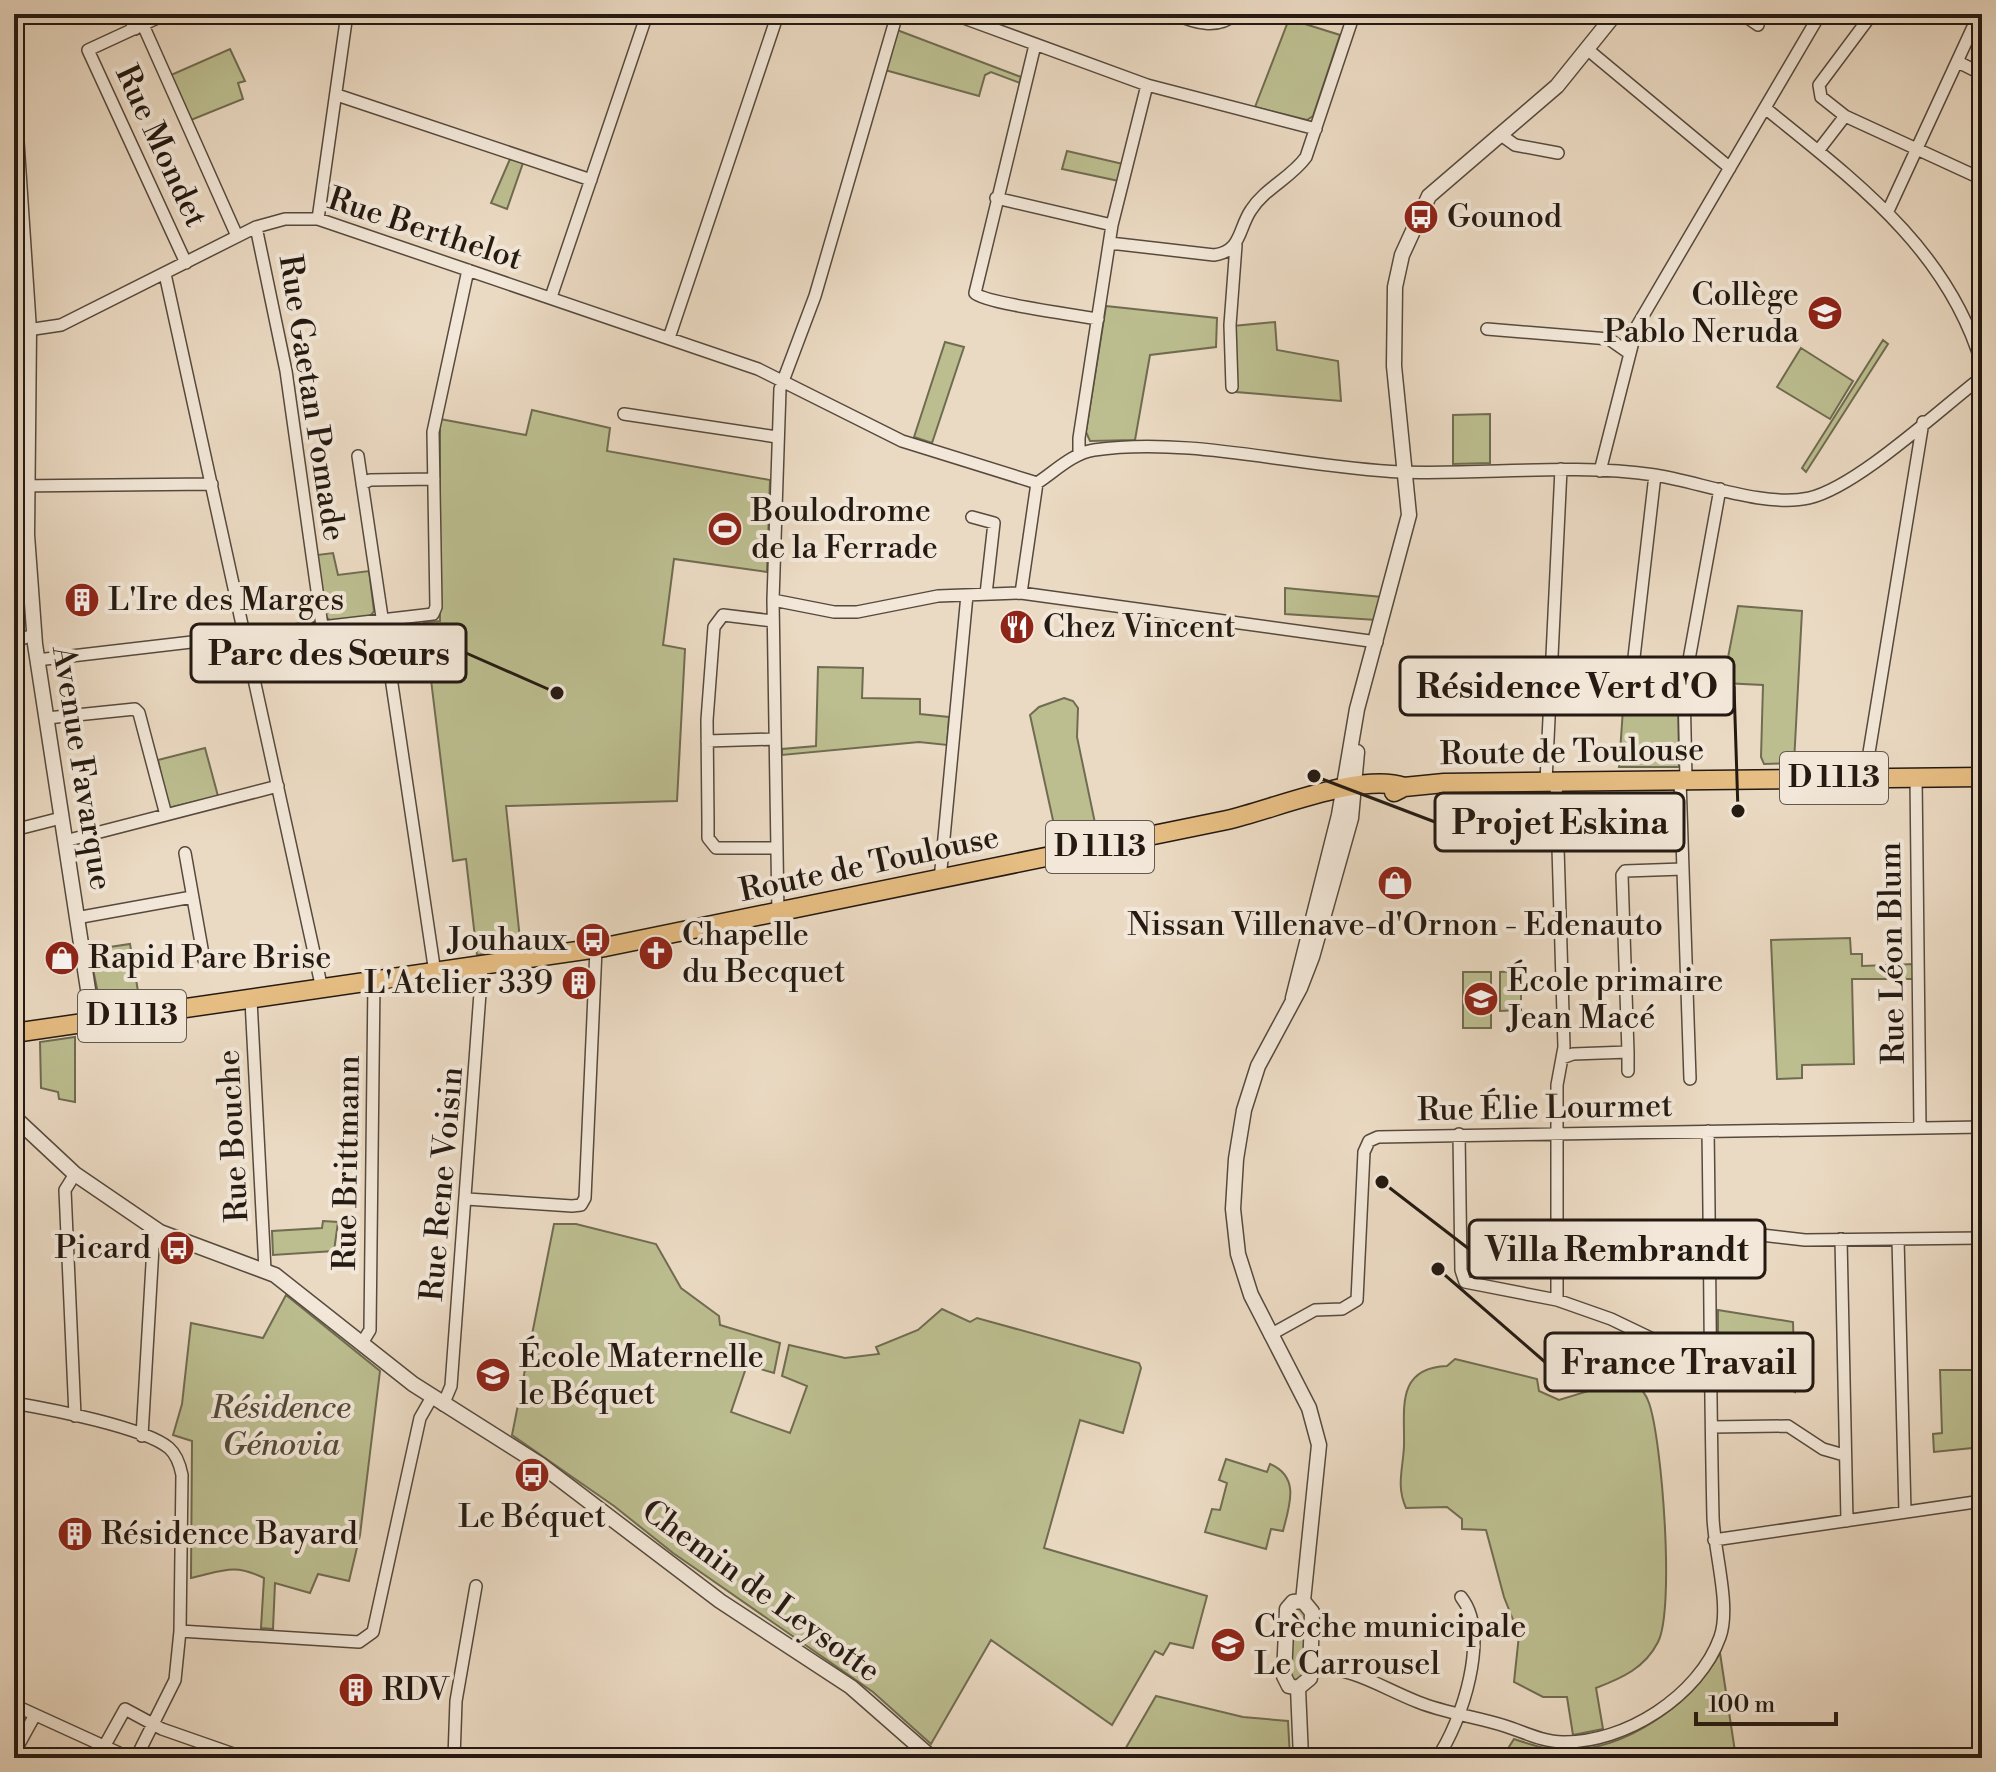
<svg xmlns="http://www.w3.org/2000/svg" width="1996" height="1772" viewBox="0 0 1996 1772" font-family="'Libre Bodoni',serif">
<rect width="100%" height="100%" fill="#ebdac3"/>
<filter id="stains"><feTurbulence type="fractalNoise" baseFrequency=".0025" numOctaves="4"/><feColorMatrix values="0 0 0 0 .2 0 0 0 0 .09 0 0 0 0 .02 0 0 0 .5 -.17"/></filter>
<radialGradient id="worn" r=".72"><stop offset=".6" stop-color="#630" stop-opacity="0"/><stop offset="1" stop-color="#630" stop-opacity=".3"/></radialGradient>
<path fill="#bcbe90" stroke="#706c51" stroke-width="2" d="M1289,19L1340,35L1313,116L1307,120L1255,107Z
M897,30L1021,77L1020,83L991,72L985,75L979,96L885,70Z
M230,49L245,81L238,83L243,99L191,120L171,75Z
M1067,151L1123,164L1119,181L1062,169Z
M510,159L523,163L507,209L491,203Z
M1106,306L1217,318L1216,347L1150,355L1135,440L1090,441L1086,432Z
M1275,322L1277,350L1338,361L1341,401L1236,392L1233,326Z
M1883,340L1888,344L1806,472L1802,468Z
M945,342L964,347L932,443L914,437Z
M1801,348L1853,381L1830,419L1777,387Z
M532,410L610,428L607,451L770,480L767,572L674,559L663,645L685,649L677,801L506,806L521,949L477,955L466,859L453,861L424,622L440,621V419L526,435Z
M1490,414V463L1453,464V415Z
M333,553L338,575L369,571L374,611L369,618L332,622L326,617L317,555Z
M1285,588L1382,597L1376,620L1285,614Z
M1738,606L1802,611L1794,763L1764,764L1761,757L1763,685L1723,683Z
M818,667L863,668L862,698L920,699V714L949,717L947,745L919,742L782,755V749L816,746Z
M1624,694H1671L1678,701L1679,767H1619Z
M1064,698L1073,701L1078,708L1077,737L1095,823L1089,825L1091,836L1058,843L1030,715L1039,707Z
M205,748L218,796L168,808L158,760Z
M1850,938L1851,954H1862V966L1914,964V979H1852L1854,1064L1802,1065V1078L1777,1079L1771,940Z
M130,944L140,1003L101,1008L89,950Z
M1521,971V1010L1500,1011V972Z
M1463,972H1491V1028H1463Z
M75,1037V1102L59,1099L58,1092L41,1088L40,1042Z
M323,1221L338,1222L334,1251L273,1255L272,1231L322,1228Z
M554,1224H576L656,1244L681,1288L719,1316L720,1325L780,1343L774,1373L747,1365L731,1412L790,1433L807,1386L782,1376L789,1345L845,1358L879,1354L876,1347L918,1330L942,1309L970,1322L977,1318L1139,1363L1141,1368L1123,1433L1080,1420L1044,1548L1207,1596L1193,1648L1170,1643L1163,1655L1155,1651L1112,1725L991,1640L931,1744L873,1692L673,1553L614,1506L512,1435Z
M286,1295L380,1371L360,1535L349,1581L318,1574L310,1593L275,1583L273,1629L261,1628L264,1578C233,1563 223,1571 191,1578L192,1441L173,1435L182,1404L191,1323L263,1338Z
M1718,1310L1793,1322L1795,1392L1718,1352Z
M1455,1359L1537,1379L1539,1391L1559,1400L1605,1386L1612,1375C1629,1380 1643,1385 1649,1403C1662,1440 1675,1609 1658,1642C1645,1668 1622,1678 1596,1688L1603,1729L1573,1735L1567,1697H1543L1514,1682L1519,1635L1504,1597L1486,1530L1462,1529V1519L1447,1507L1406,1508C1396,1486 1403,1469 1404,1446C1405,1410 1395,1368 1447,1366Z
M1940,1370H1982V1447L1934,1452L1933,1434L1942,1433Z
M1226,1459L1267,1472L1270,1464C1300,1477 1290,1504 1283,1531L1271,1529L1266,1549L1205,1532L1212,1509L1220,1510L1227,1483L1219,1480Z
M1301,1607L1306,1614L1302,1678L1291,1681L1293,1609Z
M1720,1653L1736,1758H1502L1514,1739C1530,1744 1546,1750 1562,1750C1625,1752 1690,1705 1720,1653Z
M1156,1696L1243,1717L1288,1721L1290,1758H1120Z"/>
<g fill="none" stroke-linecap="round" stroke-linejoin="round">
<defs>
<path id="minor" d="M127,14L135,29
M166,14L88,50L186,263
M953,14L1147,85L1316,129
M1175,14C1195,23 1217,30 1236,14
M1742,14L1758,25
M1872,14L1819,85L1821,97L1845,116L1982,179
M143,25L237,236
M1035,45L975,293C984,303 1076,315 1098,319
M1587,49L1730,168
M1958,62L1982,74
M337,95L591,180
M1765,108C1855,181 1948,249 1982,365
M1501,135L1515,145L1558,153
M1818,151L1845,116
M996,198L1112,225
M1888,211L1979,14
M318,219L347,14
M256,227L286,371L322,626
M1110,243L1214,255C1242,251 1238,229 1251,210C1265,188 1291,178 1306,157L1354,14
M165,274L322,989
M551,297L647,14
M1487,329L1609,339L1629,353
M14,332L61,325L256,227L285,219H318L758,369L902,441L1037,483C1054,472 1073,453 1094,450C1192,436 1302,468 1401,472C1485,475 1570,463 1655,475C1700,482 1765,508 1809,498C1857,487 1940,409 1982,377
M669,338L778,14
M1232,387L1230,325L1236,245
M624,414L777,437
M1079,453V438L1112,225L1147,85
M358,456L435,973
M1600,471L1637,326L1820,14
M1655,475L1633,666C1640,691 1661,686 1684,687
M362,484L370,480L434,479
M14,486L212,484
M972,517L994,523L986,594
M1021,593L1037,483
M773,600L834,612H857L938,596L1021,593L1377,642
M773,621L723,615L714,627L707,720L708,821V838L716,848H776
M14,641L34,635
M37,660L433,614L436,607L433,432L468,270
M47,718L135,709L139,713L166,815
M707,741L775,739
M1865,777L1923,422
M1916,777L1920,1128
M1686,779L1684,687L1720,489
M1680,780L1690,1079
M1546,781L1561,469
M1556,781L1564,1047L1557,1085V1300
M14,830L61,818
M65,841L278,786
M185,853L204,960
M940,880L967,595
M778,914L773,600L780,389L815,296L897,14
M76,918L192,897
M251,1000L265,1270
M1628,1052V1071
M1562,1058L1573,1054L1628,1052L1622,875L1625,871L1683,869
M1459,1134L1461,1270L1465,1282L1557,1300L1611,1319L1711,1367
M75,1174L65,1190L75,1416
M467,1199L572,1206L581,1205L585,1198L596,949
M1709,1229L1805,1240L1982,1238
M1841,1239L1847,1521
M1898,1239L1905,1512
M1270,1335L1315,1310L1342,1309L1357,1300L1364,1152L1369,1141L1378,1137L1982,1127
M362,1343L370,1330L374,981
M14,1403C49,1409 144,1427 169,1448C177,1455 180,1465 182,1475L180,1631L175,1680L136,1758
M443,1405L451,1386L482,966
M1712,1427L1788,1426L1823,1449L1844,1455
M142,1436L153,1247L160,1232
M1714,1540L1982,1501
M180,1631L359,1642L373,1632L420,1418L432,1397
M1310,1666C1357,1669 1378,1686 1418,1702C1445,1713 1477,1717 1505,1726C1524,1732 1543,1742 1563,1742C1625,1743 1699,1696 1720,1637C1731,1606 1714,1552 1713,1517C1710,1389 1710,1260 1708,1131
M14,1705L130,1758
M105,1745L125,1709L162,1729L245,1758
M14,1753L35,1715
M454,1758L456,1701L476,1586
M1437,1758C1462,1722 1491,1634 1461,1597"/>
<path id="tertiary" d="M14,104L29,330L27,535L35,644L93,1022
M1293,998L1339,815L1357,709L1409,515L1394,366L1395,287L1402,255L1429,196L1557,86L1615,14
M14,1117L75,1174L160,1232L275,1275L413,1384L541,1465L720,1601L851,1687L932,1758
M1303,1601L1319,1445L1309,1408L1251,1295L1238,1254L1233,1209L1236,1159L1244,1110L1258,1066L1300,988L1312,957L1351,818L1357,752
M1298,1688L1289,1686L1284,1676L1287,1609L1293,1602L1303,1601
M1298,1688L1310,1678L1312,1612L1303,1601
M1298,1688L1301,1758"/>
<path id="primary" d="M1394,792L1404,787L1444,783L1982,777
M14,1033L605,947L1227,820C1272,810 1360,772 1404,787"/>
</defs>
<use href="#minor" stroke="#564a3e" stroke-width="14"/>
<use href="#tertiary" stroke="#564a3e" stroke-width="17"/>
<use href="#primary" stroke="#241a12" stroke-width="21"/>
<use href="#minor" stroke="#f2e7d8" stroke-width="11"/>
<use href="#tertiary" stroke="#f2e7d8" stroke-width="14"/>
<use href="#primary" stroke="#e6bd82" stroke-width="18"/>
</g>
<defs>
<symbol id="bus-disc" viewBox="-11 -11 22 22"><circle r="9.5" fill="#8f2418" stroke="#f2e7d8"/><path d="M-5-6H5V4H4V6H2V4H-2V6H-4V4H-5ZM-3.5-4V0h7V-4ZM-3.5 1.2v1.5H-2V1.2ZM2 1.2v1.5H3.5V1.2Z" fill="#fff"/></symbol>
<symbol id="school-disc" viewBox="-11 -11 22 22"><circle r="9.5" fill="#8f2418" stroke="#f2e7d8"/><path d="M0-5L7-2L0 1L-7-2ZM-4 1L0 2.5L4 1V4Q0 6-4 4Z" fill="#fff"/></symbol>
<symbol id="stadium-disc" viewBox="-11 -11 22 22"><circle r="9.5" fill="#8f2418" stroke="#f2e7d8"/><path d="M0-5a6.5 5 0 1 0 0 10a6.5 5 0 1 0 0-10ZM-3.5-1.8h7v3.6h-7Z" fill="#fff"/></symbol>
<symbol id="building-disc" viewBox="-11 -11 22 22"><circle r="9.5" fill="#8f2418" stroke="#f2e7d8"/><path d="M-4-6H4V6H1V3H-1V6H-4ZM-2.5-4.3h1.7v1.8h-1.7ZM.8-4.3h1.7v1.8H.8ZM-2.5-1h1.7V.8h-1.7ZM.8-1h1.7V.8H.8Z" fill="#fff"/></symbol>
<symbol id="restaurant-disc" viewBox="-11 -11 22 22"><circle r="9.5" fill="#8f2418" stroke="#f2e7d8"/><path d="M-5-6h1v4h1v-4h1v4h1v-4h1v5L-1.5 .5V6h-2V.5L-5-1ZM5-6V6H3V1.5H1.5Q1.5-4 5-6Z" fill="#fff"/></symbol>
<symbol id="shop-disc" viewBox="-11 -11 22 22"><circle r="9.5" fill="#8f2418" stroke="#f2e7d8"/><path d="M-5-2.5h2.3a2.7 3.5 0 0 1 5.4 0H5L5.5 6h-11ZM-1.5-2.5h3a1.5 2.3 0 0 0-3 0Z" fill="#fff"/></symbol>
<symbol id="church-disc" viewBox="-11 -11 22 22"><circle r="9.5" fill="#8f2418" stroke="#f2e7d8"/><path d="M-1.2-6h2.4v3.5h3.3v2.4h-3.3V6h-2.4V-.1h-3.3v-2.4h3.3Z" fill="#fff"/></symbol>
</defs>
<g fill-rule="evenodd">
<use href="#bus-disc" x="1401" y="197" width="40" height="40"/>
<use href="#school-disc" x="1805" y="293" width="40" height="40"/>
<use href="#stadium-disc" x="705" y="509" width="40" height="40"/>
<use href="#building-disc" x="62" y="580" width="40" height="40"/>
<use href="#restaurant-disc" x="997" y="607" width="40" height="40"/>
<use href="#shop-disc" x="1375" y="863" width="40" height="40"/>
<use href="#bus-disc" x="573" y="920" width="40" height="40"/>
<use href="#church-disc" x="636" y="933" width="40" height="40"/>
<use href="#shop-disc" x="42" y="938" width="40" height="40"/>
<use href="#building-disc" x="559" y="963" width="40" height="40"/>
<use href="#school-disc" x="1461" y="979" width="40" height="40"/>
<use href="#bus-disc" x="157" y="1228" width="40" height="40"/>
<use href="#school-disc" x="473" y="1355" width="40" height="40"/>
<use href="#bus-disc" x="512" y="1455" width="40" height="40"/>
<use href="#building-disc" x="55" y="1514" width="40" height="40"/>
<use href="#school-disc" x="1208" y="1625" width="40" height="40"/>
<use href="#building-disc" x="336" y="1670" width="40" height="40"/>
</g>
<g text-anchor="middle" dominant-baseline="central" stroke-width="8" stroke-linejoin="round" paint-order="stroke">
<g fill="#f2e7d8" stroke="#62584d" stroke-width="2">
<rect x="1780" y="752" width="108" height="52" rx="6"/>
<rect x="1046" y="821" width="108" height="52" rx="6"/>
<rect x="78" y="990" width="108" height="52" rx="6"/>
</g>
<g font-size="30" font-weight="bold" fill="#241a12">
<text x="1834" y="778">D 1113</text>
<text x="1100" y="847">D 1113</text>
<text x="132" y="1016">D 1113</text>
</g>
<g font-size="32" fill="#241a12" stroke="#f2e7d8">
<text transform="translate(161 146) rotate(65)">Rue Mondet</text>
<text transform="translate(425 229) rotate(18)">Rue Berthelot</text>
<text transform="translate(312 398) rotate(81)">Rue Gaetan Pomade</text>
<text transform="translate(1572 752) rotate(-1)">Route de Toulouse</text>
<text transform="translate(82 768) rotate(81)">Avenue Favarque</text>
<text transform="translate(869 864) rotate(-12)">Route de Toulouse</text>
<text transform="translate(1892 953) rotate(-91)">Rue Léon Blum</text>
<text transform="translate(1545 1108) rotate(-1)">Rue Élie Lourmet</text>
<text transform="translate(233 1136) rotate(-93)">Rue Bouche</text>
<text transform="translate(347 1163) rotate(-89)">Rue Brittmann</text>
<text transform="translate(442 1184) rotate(-85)">Rue Rene Voisin</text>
<text transform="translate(761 1591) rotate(36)">Chemin de Leysotte</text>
</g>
<g font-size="32" fill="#241a12" stroke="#f2e7d8" text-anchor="start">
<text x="1447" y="217">Gounod</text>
<text x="1799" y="295" text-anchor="end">Collège<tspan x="1799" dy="37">Pablo Neruda</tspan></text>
<text x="751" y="511">Boulodrome<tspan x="751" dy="37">de la Ferrade</tspan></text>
<text x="108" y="600">L'Ire des Marges</text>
<text x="1043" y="627">Chez Vincent</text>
<text x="1395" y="925" text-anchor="middle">Nissan Villenave-d'Ornon - Edenauto</text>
<text x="682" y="935">Chapelle<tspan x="682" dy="37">du Becquet</tspan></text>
<text x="567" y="940" text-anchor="end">Jouhaux</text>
<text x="88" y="958">Rapid Pare Brise</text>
<text x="1507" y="981">École primaire<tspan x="1507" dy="37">Jean Macé</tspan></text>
<text x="553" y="983" text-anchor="end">L'Atelier 339</text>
<text x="151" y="1248" text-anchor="end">Picard</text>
<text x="519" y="1357">École Maternelle<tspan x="519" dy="37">le Béquet</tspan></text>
<text x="532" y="1517" text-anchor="middle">Le Béquet</text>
<text x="101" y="1534">Résidence Bayard</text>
<text x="1254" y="1627">Crèche municipale<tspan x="1254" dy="37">Le Carrousel</tspan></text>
<text x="382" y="1690">RDV</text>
</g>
<g font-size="32" font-style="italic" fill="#524b38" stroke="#f2e7d8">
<text x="281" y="1408">Résidence<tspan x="281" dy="37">Génovia</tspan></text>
</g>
</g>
<path fill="none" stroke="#241a12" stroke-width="3" d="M557 693L466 653M1738 811L1734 686M1314 776L1435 822M1382 1182L1469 1249M1438 1269L1545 1362"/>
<g fill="#241a12" stroke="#f2e7d8" stroke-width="3">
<circle cx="557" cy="693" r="8"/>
<circle cx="1738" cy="811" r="8"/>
<circle cx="1314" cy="776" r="8"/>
<circle cx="1382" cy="1182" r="8"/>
<circle cx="1438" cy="1269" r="8"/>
</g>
<g fill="#f2e7d8" stroke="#241a12" stroke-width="3">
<rect x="191" y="624" width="275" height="58" rx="8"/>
<rect x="1400" y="657" width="334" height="58" rx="8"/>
<rect x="1435" y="793" width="249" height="58" rx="8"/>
<rect x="1469" y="1220" width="296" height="58" rx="8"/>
<rect x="1545" y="1333" width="268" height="58" rx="8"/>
</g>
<g font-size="34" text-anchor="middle" font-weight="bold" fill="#241a12">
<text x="329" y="665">Parc des Sœurs</text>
<text x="1567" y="698">Résidence Vert d'O</text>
<text x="1560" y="834">Projet Eskina</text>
<text x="1617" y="1261">Villa Rembrandt</text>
<text x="1679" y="1374">France Travail</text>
</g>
<rect width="1996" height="1772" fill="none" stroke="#ebdac3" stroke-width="48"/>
<rect x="16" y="16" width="1964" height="1740" fill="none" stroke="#241a12" stroke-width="4"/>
<rect x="24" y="24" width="1948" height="1724" fill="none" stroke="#241a12" stroke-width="2"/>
<path d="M1696 1712v12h140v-12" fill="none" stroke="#241a12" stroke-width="4"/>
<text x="1708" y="1712" font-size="24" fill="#241a12" stroke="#f2e7d8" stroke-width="6" paint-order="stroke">100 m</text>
<rect width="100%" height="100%" filter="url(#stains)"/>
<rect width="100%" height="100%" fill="url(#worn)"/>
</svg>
